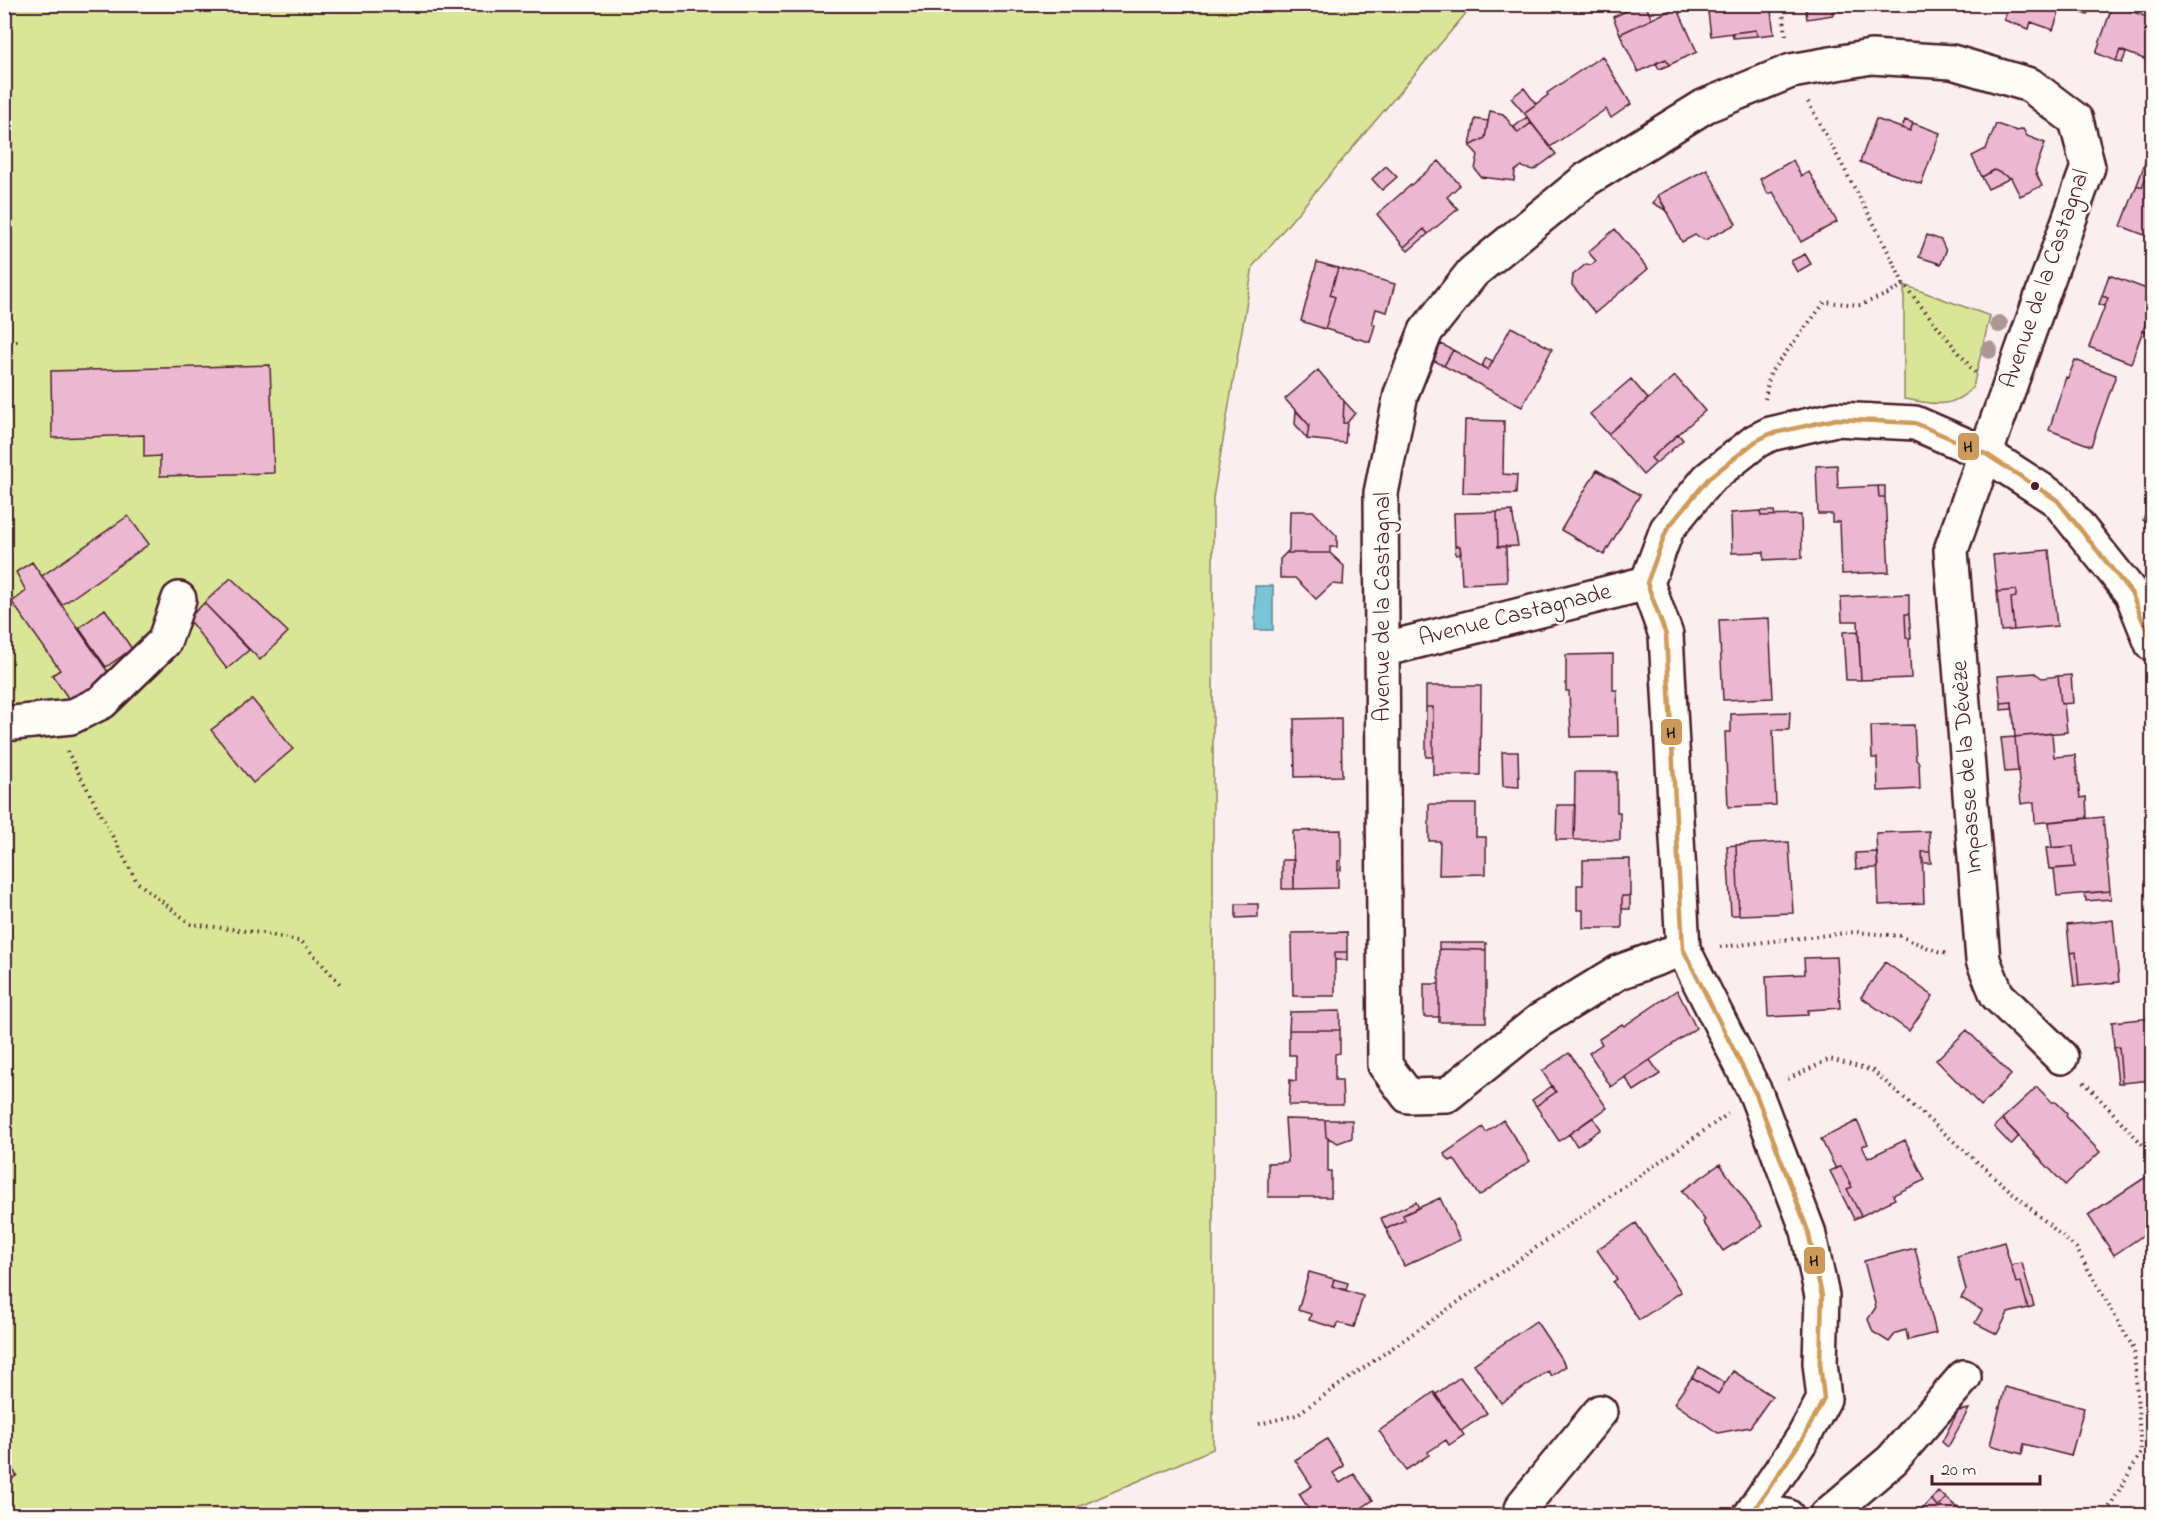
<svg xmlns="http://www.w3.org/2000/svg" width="2157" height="1520" viewBox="0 0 2157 1520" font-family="'Indie Flower',sans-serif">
<rect width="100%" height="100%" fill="#faeeef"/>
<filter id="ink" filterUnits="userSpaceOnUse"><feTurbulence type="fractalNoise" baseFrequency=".0167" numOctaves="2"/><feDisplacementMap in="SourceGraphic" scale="12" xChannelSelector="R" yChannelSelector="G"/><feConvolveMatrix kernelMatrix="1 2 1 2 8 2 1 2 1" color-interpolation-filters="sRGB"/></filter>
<g filter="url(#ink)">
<path fill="#d9e597" stroke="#928261" stroke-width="1.5" d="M5,5H1473L1253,266L1213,498V1449L1059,1515L5,1516Z
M1904,285L1990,316L1973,387C1951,411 1932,403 1904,399Z"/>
<path fill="#78c6d5" stroke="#668391" stroke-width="1.5" d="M1255,586H1273V630H1255Z"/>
<path fill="#ecb7d1" stroke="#4a1f2b" stroke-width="1.5" d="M1642,4H1645L1652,19L1620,34L1613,17Z
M1707,4H1770L1774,34L1757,36L1756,30L1711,36Z
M1805,4H1868V6L1832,12L1833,15L1807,19Z
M2009,4H2074L2072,11L2061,7L2053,30L2031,22L2029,29L2004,20Z
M2074,4H2091L2087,15L2072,9Z
M2113,4L2152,19V62L2120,50L2116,61L2096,53Z
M1677,7L1697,52L1669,65L1666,59L1638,72L1620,34Z
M1756,30L1757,36L1733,38L1732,33Z
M2120,50L2126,53L2122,63L2116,61Z
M1602,56L1631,104L1611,118L1606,109L1550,147L1524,113L1548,95L1547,93Z
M1666,59L1669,65L1659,69L1656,63Z
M1524,88L1536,104L1524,113L1511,98Z
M1490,111L1503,114L1518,133L1531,123L1556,154L1534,170L1524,168L1522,166L1515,171L1514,181L1481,177L1475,169L1478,155L1470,146L1485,138Z
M1527,117L1531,123L1518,133L1514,127Z
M1475,119L1488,121L1485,138L1470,146Z
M1876,119L1910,131L1913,123L1940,133L1921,184L1860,162Z
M1905,120L1913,123L1910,131L1902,128Z
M1996,124L2017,131L2023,129L2027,136L2045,143L2035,171L2042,186L2020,196L2011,178L1994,170L1982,177L1972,156L1986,149Z
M1793,160L1801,176L1809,172L1837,222L1801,242L1773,192L1768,194L1760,179Z
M1439,161L1460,185L1447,197L1458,209L1428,234L1424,229L1404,247L1377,214Z
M2145,163L2151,165L2142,187L2137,185Z
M2151,165H2152V238L2121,226L2137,185L2142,187Z
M1386,166L1397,177L1382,190L1372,179Z
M1707,169L1736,224L1705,240L1695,235L1682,242L1658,195Z
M1994,170L2011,178L1988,189L1982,177Z
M1658,195L1667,211L1653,203Z
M1424,229L1428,234L1408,251L1404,247Z
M1615,229L1648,269L1595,313L1572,285L1573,275L1586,264L1591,265L1596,261L1588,252Z
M1927,235L1941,240L1946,251L1941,264L1919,257Z
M1805,254L1811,264L1797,272L1791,261Z
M1317,262L1338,268L1330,295L1335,297L1325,329L1301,321Z
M1338,268L1395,284L1387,312L1376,309L1372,324L1375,325L1370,342L1325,329L1335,297L1330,295Z
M2109,275L2152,291V306L2131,363L2089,347L2108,298L2102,296Z
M2102,296L2108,298L2105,306L2099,304Z
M2152,306V324L2149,333L2143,331Z
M1511,327L1552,349L1522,407L1444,366L1453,350L1488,370Z
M1441,344L1453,350L1444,366L1433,360Z
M1486,358L1493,361L1488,370L1482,366Z
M2075,360L2116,375L2091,446L2049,430L2066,377L2068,378Z
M270,365L274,473L160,476V456L144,457V435L52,438L51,371Z
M1318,370L1344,401L1343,423H1347L1345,443L1307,439L1309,425L1285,399Z
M1675,376L1705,411L1651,458L1656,463L1643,475L1608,434Z
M1631,379L1648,399L1608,434L1590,414Z
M1344,401L1355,413L1347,423H1343Z
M1296,410L1309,425L1307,439L1295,424Z
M1465,420L1504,421L1503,474L1517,475L1516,494L1463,493Z
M1678,434L1683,440L1656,463L1651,458Z
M1837,465L1838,488L1878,486L1879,497H1885L1889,572L1842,574L1840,522H1832V514H1818L1816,466Z
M1597,470L1640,495L1604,555L1561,530Z
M1878,486H1885V497H1879Z
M1290,511H1313L1337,536V547H1330V553H1286L1289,550Z
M1512,511L1518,546L1498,547L1497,512Z
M1760,511H1774L1775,516H1761Z
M1760,511L1761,516L1801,515L1802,558L1764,560V552L1732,553L1731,513Z
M1497,512L1498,547L1506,546L1507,582L1462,584L1460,546H1455L1454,513Z
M2146,513L2152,516V524L2143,520Z
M128,516L149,544L62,605L42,576Z
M1455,546H1460L1461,554L1456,555Z
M2049,550L2057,626L2014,630L2011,598L2016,597V590L1997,592L1993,555Z
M1286,553H1330L1344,566L1343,585L1332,584L1316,599L1295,578H1280V559Z
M32,562L110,675L71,702L52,675L60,670L12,602L26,591L16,572Z
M231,578L288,632L260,660L204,603Z
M2016,590V597L2011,598L2014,630L2001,631L1997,592Z
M1909,594V614H1905L1906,638H1909L1911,678L1861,680L1858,621H1842L1841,597Z
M204,603L249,650L227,669L188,619Z
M105,609L132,649L106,667L79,628Z
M1905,614H1909L1911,638H1906Z
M1769,618L1773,698L1723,700L1719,620Z
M1858,631L1861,680H1846L1843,632Z
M1613,654V690H1617L1618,736L1571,737L1569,691H1566V655Z
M2035,673L2042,678L2058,676L2061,704H2064L2067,732L2015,737L2012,702L2001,703L1998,676Z
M2071,675L2073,703L2061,704L2058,676Z
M1426,686H1481L1480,775H1433V707H1426Z
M252,699L293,749L253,783L211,730Z
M2012,702V709L2001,710V703Z
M1426,707H1433V757H1426Z
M1790,712L1789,730H1773L1776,805L1728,807L1725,732H1731V714Z
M1341,718L1342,776L1295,777L1294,719Z
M1914,725L1916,760L1919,763L1920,789L1878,791L1877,758H1872L1871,726Z
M2052,733L2054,757L2075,755L2080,798L2086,797L2087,818L2035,823L2034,802L2021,804L2015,737Z
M2015,737L2018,771L2005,772L2001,738Z
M1502,752H1518L1519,787L1503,786Z
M1575,772H1617V812H1620V840H1574Z
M1429,804H1476V837H1486V874L1439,875L1440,841H1429Z
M1557,805H1575L1574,840H1556Z
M2103,817L2110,891L2057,896L2054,869L2075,867L2073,846L2052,848L2049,822Z
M1341,830V861H1338V888L1294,889L1293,831Z
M1929,831L1930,852H1922L1924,903L1879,905L1876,833Z
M1789,842L1793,913L1739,915L1736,845Z
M1736,845L1739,915H1731L1727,846Z
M2073,846L2075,867L2049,869L2046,848Z
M1877,852L1878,868L1856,869L1855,853Z
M1922,852H1930L1931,863H1923Z
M1630,859V896H1622V928H1583V910H1577V885H1583V860Z
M1282,860H1294V889H1282Z
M1338,861H1341V870H1338Z
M2110,891L2111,899L2086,901L2085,893Z
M1622,896H1630V909H1622Z
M1236,904H1258V917L1236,918Z
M2113,920L2119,982L2079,986L2076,952L2070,953L2067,925Z
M1347,932V952H1335V996H1293L1292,933Z
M1439,943H1486V950L1439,949Z
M1439,949L1486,950V1022H1439Z
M1335,952H1347V960H1335Z
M2076,952L2079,986H2074L2070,953Z
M1837,957L1840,1008L1808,1010V1015L1768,1017L1766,976L1805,974L1804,958Z
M1885,962L1933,996L1909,1031L1861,997Z
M1424,984H1439V1017H1424Z
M1677,990L1696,1028L1611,1087L1589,1053L1602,1044L1599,1039L1622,1024L1624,1026Z
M1340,1011V1030H1289L1290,1012Z
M2152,1018V1080L2122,1083L2119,1047L2114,1048L2112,1022Z
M1289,1030H1340V1053L1335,1054V1080H1342L1343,1105H1289L1290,1080L1296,1081V1055H1289Z
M1967,1030L2011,1075L1981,1106L1936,1060Z
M2119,1047L2122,1083H2118L2114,1048Z
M1569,1053L1607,1108L1559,1141L1536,1106L1556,1092L1542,1071Z
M1650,1060L1660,1074L1634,1091L1625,1077Z
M1552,1086L1556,1092L1536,1106L1532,1100Z
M2037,1087L2052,1102H2056L2067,1113L2066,1116L2100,1152L2065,1185L2002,1119Z
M1593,1117L1601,1129L1577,1146L1569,1134Z
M1285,1119L1325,1120L1326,1137L1328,1138V1171H1331V1197H1268V1163L1288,1162Z
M2002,1119L2019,1136L2011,1145L1994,1127Z
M1325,1120H1352V1138L1338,1143L1326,1137Z
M1503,1120L1530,1161L1479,1196L1454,1159L1450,1161L1444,1154L1483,1127L1486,1132Z
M1857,1121L1868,1144L1862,1146L1868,1158L1905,1140L1925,1180L1893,1195L1895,1199L1861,1216L1847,1189L1852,1187L1841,1166L1836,1169L1821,1139Z
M1720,1164L1763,1226L1723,1251L1703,1222L1705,1220L1682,1191Z
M1841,1166L1852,1187L1847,1189L1861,1216L1854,1219L1830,1171Z
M2152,1173V1222L2145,1227L2148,1232L2114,1255L2088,1215Z
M1440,1198L1460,1240L1404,1266L1386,1229L1405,1220L1403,1215Z
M1416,1202L1419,1208L1403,1215L1405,1220L1386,1229L1381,1218Z
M2152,1222V1239L2145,1227Z
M1636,1223L1681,1292L1639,1320L1613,1282L1617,1279L1597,1250Z
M2004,1242L2016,1283L2021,1282L2028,1308L2008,1313L1997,1334L1975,1323L1982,1310L1961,1298L1966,1290L1957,1256Z
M1915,1248L1936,1333L1908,1340L1906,1330L1896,1333L1889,1342L1873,1332L1868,1319L1876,1307L1864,1261Z
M2022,1263L2034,1306L2028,1308L2021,1282L2016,1283L2011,1265Z
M1309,1272L1334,1279L1332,1286L1363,1296L1354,1327L1338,1323L1336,1328L1309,1320L1311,1314L1298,1310Z
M1334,1279L1348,1283L1346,1290L1332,1286Z
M1536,1321L1566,1366L1551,1376L1548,1371L1501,1403L1474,1364Z
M1699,1367L1725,1383L1718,1394L1692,1377Z
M1733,1371L1772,1396L1750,1427L1718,1433L1674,1403L1692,1377L1718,1394Z
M1460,1377L1487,1413L1461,1431L1435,1395Z
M2005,1387L2084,1408L2071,1456L2024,1444L2022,1454L1990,1445Z
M1434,1392L1464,1435L1449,1445L1446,1440L1428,1452L1429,1455L1406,1470L1379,1431Z
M1969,1409L1948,1447L1942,1442L1958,1411Z
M1327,1439L1344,1466L1333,1473L1340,1483L1354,1474L1373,1500L1350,1516H1313L1299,1494L1312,1486L1295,1460Z
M4,1460L17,1475L4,1486Z
M1938,1491L1946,1498L1938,1507L1931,1499Z
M1946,1498L1964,1513V1516H1917L1931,1499L1938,1507Z
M1452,1509L1456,1516H1442Z"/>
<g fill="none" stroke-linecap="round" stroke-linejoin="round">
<defs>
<path id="minor" d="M1382,650L1647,583
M4,724L71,717L102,702L164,642L179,599
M1683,949L1619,972L1539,1021L1447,1095L1408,1096L1385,1065L1381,493L1401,394L1426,331L1473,272L1587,179L1705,106L1791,71L1871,57L1952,62L2030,85L2076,120L2088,167L1951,550L1983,960L1997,995L2061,1057
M1755,1511L1787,1516
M1519,1516L1524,1504L1600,1412
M1750,1516L1803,1438L1824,1399L1820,1363L1822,1296L1808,1231L1756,1094L1683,949L1666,635L1647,583L1667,529L1708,479L1756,441L1770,434L1836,419L1915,423L1986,454L2057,500L2132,594L2152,644
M1826,1516L1892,1460L1964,1377"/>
</defs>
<use href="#minor" stroke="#4a1f2b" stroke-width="38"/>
<path stroke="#4a1f2b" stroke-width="4" stroke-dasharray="1.5 4.5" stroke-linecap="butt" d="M1782,4L1786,36
M1808,102L1880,235L1904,285L1977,375
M4,341H21
M1765,399L1770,373L1825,302L1860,305L1888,294L1904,285
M67,751L137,882L191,924L262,933L302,942L341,985
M1720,947L1855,932L1900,936L1938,952L1948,954
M1788,1079L1830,1059L1873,1071L2076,1248L2134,1349L2141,1453L2104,1516
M2084,1082L2143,1145L2152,1148
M1259,1424L1296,1415L1728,1114"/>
<use href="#minor" stroke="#fdfcf7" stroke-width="33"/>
<defs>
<path id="bus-1" d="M1750,1516L1803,1438L1824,1399L1820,1363L1822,1296L1808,1231L1756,1094L1683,949L1666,635L1647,583L1667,529L1708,479L1756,441L1770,434L1836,419L1915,423L1986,454L2057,500L2132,594L2152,644"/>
</defs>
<use href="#bus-1" stroke="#fdfcf7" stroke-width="9"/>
<use href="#bus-1" stroke="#ce9a5b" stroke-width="4.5"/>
</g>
<g fill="#ad9792">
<circle cx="1999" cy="324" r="9"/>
<circle cx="1989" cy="350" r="9"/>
</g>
</g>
<circle fill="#4a1f2b" stroke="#fdfcf7" stroke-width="2" cx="2035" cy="486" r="5"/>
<g text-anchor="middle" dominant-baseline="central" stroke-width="5" stroke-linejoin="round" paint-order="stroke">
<g font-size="24" fill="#4a1f2b" stroke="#fdfcf7">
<text transform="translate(2046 279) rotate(-71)">Avenue de la Castagnal</text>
<text transform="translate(1383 607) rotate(-90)">Avenue de la Castagnal</text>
<text transform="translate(1515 616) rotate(-14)">Avenue Castagnade</text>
<text transform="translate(1968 767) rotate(-94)">Impasse de la Dévèze</text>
</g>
</g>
<g stroke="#fdfcf7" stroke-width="2">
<rect x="1957" y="432" width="23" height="29" rx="6" fill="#ce9a5b"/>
<rect x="1660" y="718" width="23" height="28" rx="6" fill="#ce9a5b"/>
<rect x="1803" y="1246" width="23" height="29" rx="6" fill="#ce9a5b"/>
</g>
<g font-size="16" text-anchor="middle" font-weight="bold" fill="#111">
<text x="1968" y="452">H</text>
<text x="1671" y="738">H</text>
<text x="1814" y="1266">H</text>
</g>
<rect width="2157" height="1520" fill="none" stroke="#fdfcf7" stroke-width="24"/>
<rect x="12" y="12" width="2133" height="1496" fill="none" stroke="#4a1f2b" stroke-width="2" filter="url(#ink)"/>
<path d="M1932 1475v9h108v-9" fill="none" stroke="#4a1f2b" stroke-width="3"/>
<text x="1941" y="1475" font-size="18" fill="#4a1f2b" stroke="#fdfcf7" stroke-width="4.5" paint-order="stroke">20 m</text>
</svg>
